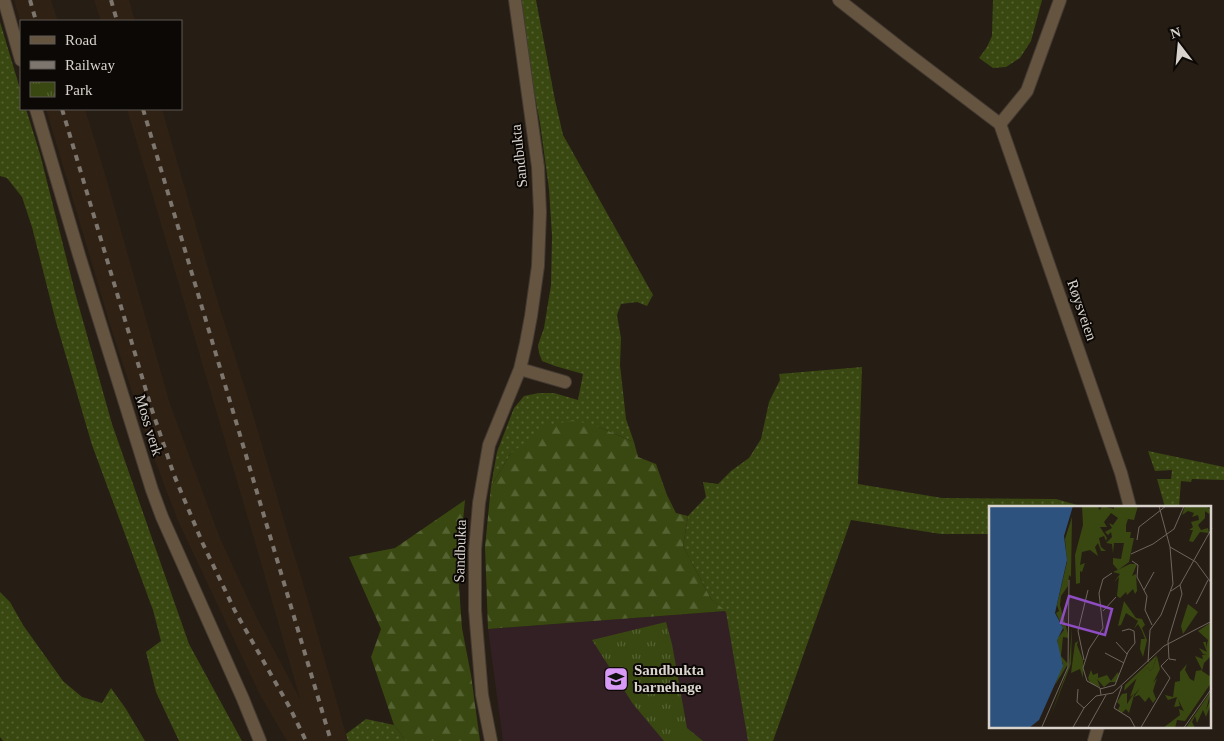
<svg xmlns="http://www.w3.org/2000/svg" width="1224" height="741" viewBox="0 0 1224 741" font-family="'Times New Roman',serif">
<defs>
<pattern id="grass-dots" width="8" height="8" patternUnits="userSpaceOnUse" patternTransform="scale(1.25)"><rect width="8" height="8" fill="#394811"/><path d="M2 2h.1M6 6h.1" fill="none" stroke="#556232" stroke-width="1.8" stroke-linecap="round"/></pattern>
<pattern id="forest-firs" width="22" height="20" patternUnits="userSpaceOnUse" patternTransform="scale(1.25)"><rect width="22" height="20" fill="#394811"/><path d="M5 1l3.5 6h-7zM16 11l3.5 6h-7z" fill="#556232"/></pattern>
<pattern id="park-tufts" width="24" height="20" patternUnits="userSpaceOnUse" patternTransform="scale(1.25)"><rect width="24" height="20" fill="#394811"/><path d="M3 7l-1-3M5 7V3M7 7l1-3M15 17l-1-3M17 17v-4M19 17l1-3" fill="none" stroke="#556232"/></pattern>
</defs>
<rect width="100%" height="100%" fill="#261d14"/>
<path fill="#2f2113" d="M14,0H51L58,21H21V24Z
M94,0H129L135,21H101Z
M46,109H85L106,177L170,404L220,538L256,616L300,699L257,549L127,109H162L217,299L250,404L290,541L303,583L348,741H287L260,695L178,521L152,453L111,328Z"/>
<path fill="#332025" d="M726,611L748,741H503L488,629Z"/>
<path fill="url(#grass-dots)" d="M520,0H536L555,100L563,135L653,295L647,306L637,302L621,304L617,315L621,338L620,365L626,419L634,442L599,427L511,453L491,486L497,452L514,408L524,396L539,393H554L578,400L583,374L555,366L542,361L539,353L538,345L544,328L551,285L552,236L549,189L540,123L528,60Z
M993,0H1042L1031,41L1020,58L1006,67L993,68L979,58L987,47L992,36Z
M0,22L21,92V109H26L40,154L76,296L112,424L189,644L242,741H179L156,692L146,652L161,641L153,610L92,445L56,322L32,227L22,197L7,178L0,176Z
M862,367L858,484L942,498L1056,499L1084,507H990V534H941L851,520L773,741H748L726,612L711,599L683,546L688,516L706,497L703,482L718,484L731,471L749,458L761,439L769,402L780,380L779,374Z
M1148,451L1224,467V480L1192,479L1191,482L1181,481L1179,507H1165L1157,479H1171L1172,470L1155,471Z
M0,592L10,602L23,625L63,681L82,697L102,703L111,688L126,709L145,741H3L0,737Z
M366,719L394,725L406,741H348L346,734Z"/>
<path fill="url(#forest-firs)" d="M574,420L599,427L634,442L638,457L656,464L667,495L676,513L688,516L683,546L711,599L726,611L488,629L485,547L491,486L511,453L547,426Z
M465,500L458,573L462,628L471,675L480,741H406L394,725L371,657L381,629L349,557L395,548Z"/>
<path fill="url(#park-tufts)" d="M666,622L672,644L687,728L703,741H664L633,704L592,640Z"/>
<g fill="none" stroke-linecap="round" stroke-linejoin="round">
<defs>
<path id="minor" d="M4,0L21,60
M839,0L904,51L1000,124L1121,473L1130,507
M36,109L79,255L152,490L162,517L243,699L260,741
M1000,124L1027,91L1060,0
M520,369L565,382
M491,741L482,695L475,610V550L479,503L489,445L520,369L526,343L531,316L538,266L540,212L538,167L515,0
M1094,741L1098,727"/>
</defs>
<use href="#minor" stroke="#433a32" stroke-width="14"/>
<use href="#minor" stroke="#655440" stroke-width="12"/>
<path stroke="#7d766e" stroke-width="4" stroke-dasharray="6 6" stroke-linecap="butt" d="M30,0L36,21
M111,0L117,21
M62,109L151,407L174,475L203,544L235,611L290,708L306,741
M143,109L331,741"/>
</g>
<defs>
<symbol id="school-square" viewBox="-11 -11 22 22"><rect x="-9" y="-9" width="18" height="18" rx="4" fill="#d99af7" stroke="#0c0805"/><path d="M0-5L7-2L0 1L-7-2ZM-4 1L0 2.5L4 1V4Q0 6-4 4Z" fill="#111"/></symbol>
</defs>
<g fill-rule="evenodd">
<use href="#school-square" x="602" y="665" width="28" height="28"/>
</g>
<g text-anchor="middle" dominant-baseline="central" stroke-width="4" stroke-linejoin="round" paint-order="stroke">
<g font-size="15" fill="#d9d3cd" stroke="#0c0805">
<text transform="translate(519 156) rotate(-96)">Sandbukta</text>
<text transform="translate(1082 310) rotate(71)">Røysveien</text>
<text transform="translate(149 425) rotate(73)">Moss verk</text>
<text transform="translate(460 551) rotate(-88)">Sandbukta</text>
</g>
<g font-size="15" font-weight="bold" fill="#d9d3cd" stroke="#0c0805" text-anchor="start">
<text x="634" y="670">Sandbukta<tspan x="634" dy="17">barnehage</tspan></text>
</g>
</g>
<g transform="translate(989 506)">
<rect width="222" height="222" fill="#261d14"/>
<path d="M83,11L82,71L80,69L79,80L72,90L71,99L79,128V132L74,131L72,150L79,158L66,179L74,157L71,154L68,133L75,124L67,107L70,105L68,99L78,56L76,33ZM141,58H148L143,70L147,68L148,85L146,88L144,83L138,89L137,86L131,92L128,90L130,71L125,76L131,68L124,66ZM89,135L88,139L94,154V172L91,163L82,167L86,137ZM168,149L164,162L161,165L159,161L135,185L136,179ZM102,164L104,169L109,167V172L118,169L122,175L129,166L130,169L127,176H121L115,181L108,173L111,181L103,178L100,175L98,172L101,175L99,172ZM151,182L145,189L140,207L137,203L133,207L129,204L131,199L128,196L133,188L138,187V198L147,184ZM222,185L217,204L222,193V198L217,211L214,204L208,217L206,210L203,216L206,222L196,223Z" fill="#394811"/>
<path d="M93,0H112L109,2L111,4L113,0L125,3V0H149L145,14L139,13L137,19V26H142L141,32H145L140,56L129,64L124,58V52L132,53L135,37H125L124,48L123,38L117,37L123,31L122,26L119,29L116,26L123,22L120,17L124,19L129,12L122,7L115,16L118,21H111L118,32L117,35L115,30L110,32L112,41L117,45H112L109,37L106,41L109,50L101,44L93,46L91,59L96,57L93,66L91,65V77L87,78L86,49L94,19ZM196,0H217L222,4L220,8L216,5V12L209,19L212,24L219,22L220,27L211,26L204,36L200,35L204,24H200L204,21L202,16L210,14L209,9L203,11L205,7L199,5L193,9ZM135,95L147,112L153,113L156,119L153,122L158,134L154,151L151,143L152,133H156L153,125L149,118L145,123L149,115L137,107L132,119L129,120ZM199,98L209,106L194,128L192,120ZM221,117L222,150L215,157L213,165L222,171V177L196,215L188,214L186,222H174L191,209L190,203L195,205L189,193L191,200L185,201L188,191L179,194L176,189L184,191L186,176L191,175V166L198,158L196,164L201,173L205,175L207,165L213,164L206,150L214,153L213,149H218L214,148L210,142L218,146L214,136H217V142L219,134L209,125ZM83,120L82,158L62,209L80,159ZM168,150L171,163L164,177L168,172L164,185L167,193L164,197L160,191L156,196L150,189L145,191L151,182L141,191L148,171L159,161L161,165L164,162Z" fill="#394811"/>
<path d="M0,0H84L75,30L78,54L66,107L74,122L68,134L74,160L50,214L40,222H0Z" fill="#2d527e"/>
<path fill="none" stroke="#6e665e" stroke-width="1" d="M148,34L150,21L177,0M181,41L207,56L223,78M142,48L164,38L185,23L195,0M143,55L149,59L148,71L158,90L156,104L163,119M155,84L165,66M182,85L191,79L223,22M207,98L219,74M114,105L127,91M127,136L138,148M116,147L135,157M95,154L89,125L99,84M187,154L180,153L179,135L193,88L191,79M159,156L161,124L172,109L184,78L181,41L170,0M133,180L125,202L141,212L147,223M89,183L88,196L95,202M111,183L126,179L139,146L146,137L145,125L140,123L133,125M112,189L111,182L98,175L94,162L100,143L114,122L110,87L114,73L123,67M52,223L79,161L80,74M83,223L95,202L107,190L124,187L175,140L223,115M98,223L117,189M151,223L181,172L172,160L179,153M194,223L223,182"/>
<path fill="#8e4dc2" fill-opacity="0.15" stroke="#8e4dc2" stroke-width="2.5" d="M80,90L123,103L116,129L72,117Z"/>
<rect width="222" height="222" fill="none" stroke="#d9d3cd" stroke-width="2.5"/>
</g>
<rect x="20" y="20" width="162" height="90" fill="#0c0805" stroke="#5e5955"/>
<rect x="30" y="36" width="25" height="8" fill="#655440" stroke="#5e5955"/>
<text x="65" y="45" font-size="15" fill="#d9d3cd">Road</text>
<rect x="30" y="61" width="25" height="8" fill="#7d766e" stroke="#5e5955"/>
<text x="65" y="70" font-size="15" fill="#d9d3cd">Railway</text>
<rect x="30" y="82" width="25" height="15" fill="url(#park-tufts)" stroke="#5e5955"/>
<text x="65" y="95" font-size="15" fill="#d9d3cd">Park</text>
<g transform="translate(1179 45) rotate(344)" stroke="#0c0805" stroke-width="4" paint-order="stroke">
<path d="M0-4L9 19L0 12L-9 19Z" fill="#d9d3cd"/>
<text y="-8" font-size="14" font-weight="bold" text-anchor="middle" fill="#d9d3cd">N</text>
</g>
</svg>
